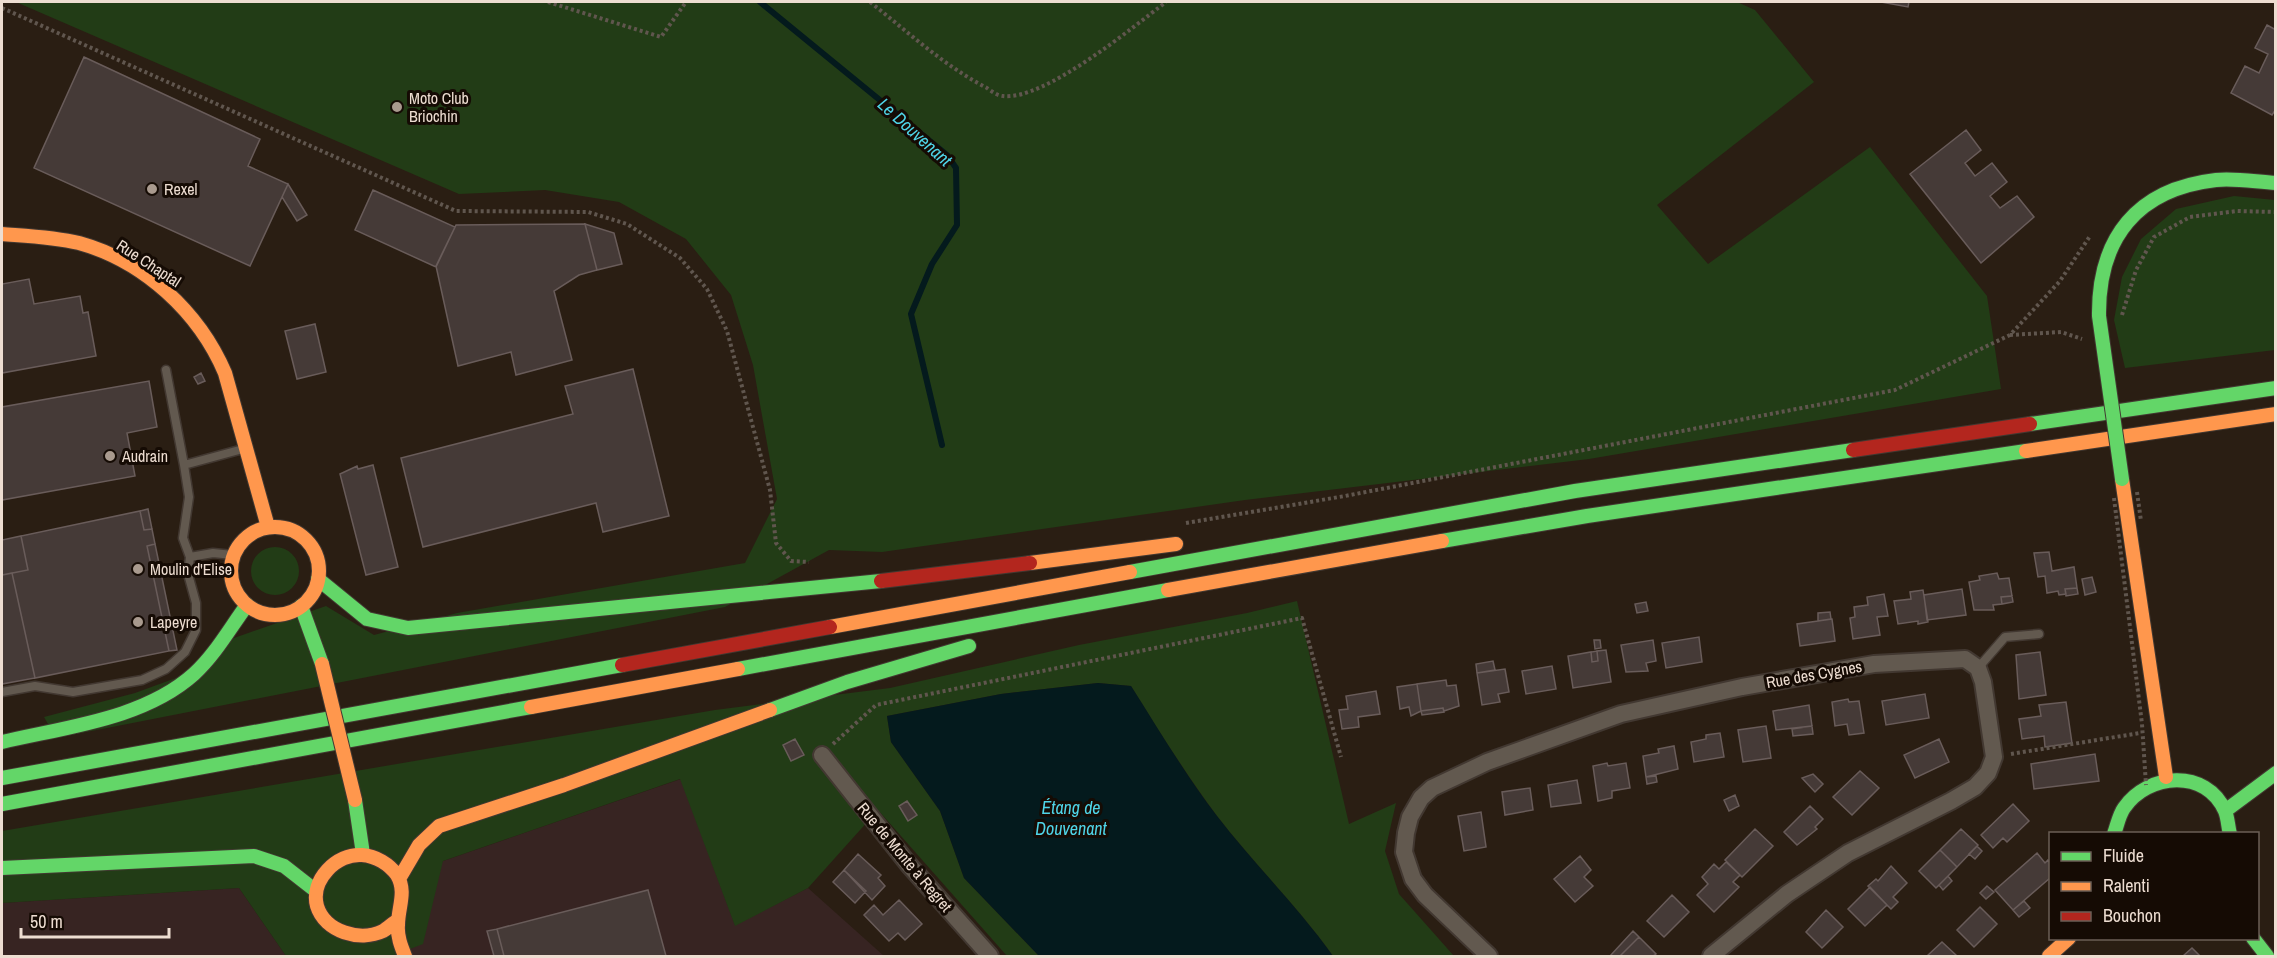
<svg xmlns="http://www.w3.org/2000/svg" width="2277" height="958" viewBox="0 0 2277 958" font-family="'Archivo Narrow',sans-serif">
<rect width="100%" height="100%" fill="#2a1e13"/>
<path fill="#372422" d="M681,779L735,925L808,888L884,956H392L443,861Z
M239,888L286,956H2V903Z"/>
<path fill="#223c16" d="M16,2H1737L1755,10L1814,82L1657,205L1708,264L1870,147L1987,296L2001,389L1589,459L1245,500L882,552L829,550L725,607L56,738L44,717L135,693L176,678L234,638L326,606L374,635L457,613L745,563L777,499L753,365L731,295L686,239L619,202L545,190L459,194Z
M2234,196L2275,200V350L2125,368L2114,320L2122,277L2141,239L2176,209Z
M251 571a24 24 0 1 1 48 0a24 24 0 1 1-48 0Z
M1297,601L1349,824L1396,803L1385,851L1399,894L1454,956H1333C1298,907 1254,864 1217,816C1186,774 1158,730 1131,686L1098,683L1001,694L887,716L891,742L940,811L964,878L1039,956H1007L878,810L808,888L735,926L680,779L443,861L423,944L392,956H286L239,888L2,903V831L715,710L890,688L1079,645L1247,613Z"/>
<path fill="#041a1d" d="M1098,683L1131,686C1159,730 1185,774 1217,816C1254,864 1298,907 1333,956H1039L964,878L940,811L891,742L887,716L1001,694Z"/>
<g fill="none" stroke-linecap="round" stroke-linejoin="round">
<path stroke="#041a1d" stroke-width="6" d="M760,2L947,155L956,168L957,225L932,264L911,314L942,445"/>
</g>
<path fill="#453a37" stroke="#695c5a" stroke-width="1.5" d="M1881,2H1909L1908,7Z
M2267,25L2276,30V109L2272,115L2231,93L2245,66L2259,73L2268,54L2255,48Z
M84,57L260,139L248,166L288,184L250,266L34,168Z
M1966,130L1981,150L1965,163L1975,176L1992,163L2007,182L1990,196L2000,208L2017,196L2034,217L1981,263L1910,174Z
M288,184L307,215L297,221L282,197Z
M373,190L455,227L436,267L355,230Z
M585,224L597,270L579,275L554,291L572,360L516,375L511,352L458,366L436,266L456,225Z
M585,224L614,233L622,264L597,270Z
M29,279L34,304L80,296L83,313L88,312L96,356L2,373V284Z
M315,324L326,372L297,379L285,331Z
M633,369L669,516L603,532L596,503L423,547L401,458L573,414L565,386Z
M201,373L205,381L198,384L194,377Z
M149,381L157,427L127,433L135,476L2,500V407Z
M373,465L398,567L366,575L340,474L357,466L358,469Z
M148,509L152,529L144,530L140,511Z
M140,511L144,530L152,529L155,544L147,546L169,651L35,678L12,573L28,570L21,536Z
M21,536L28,570L2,575V540Z
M155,544L177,650L169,651L147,546Z
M2049,552L2052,571L2074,567L2077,588L2065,589L2066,594L2059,595L2058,591L2047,593L2045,576L2038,577L2034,553Z
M12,573L35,678L2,684V575Z
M1997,573L1999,579L2009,578L2012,596L2001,597L2002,604L1993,605L1994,610H1974L1969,582L1980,580L1979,576Z
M2092,577L2096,592L2085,595L2082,579Z
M2077,588L2078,594L2066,596L2065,589Z
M1962,589L1966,615L1927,620L1924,595Z
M1923,590L1928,622L1918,624V621L1898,624L1894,601L1911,599L1910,592Z
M1884,594L1888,616L1877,617L1880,635L1853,639L1850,618L1855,617L1854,607L1868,605L1867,597Z
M2012,596L2013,602L2002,604L2001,597Z
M1646,602L1648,611L1637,613L1635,604Z
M1830,612L1831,619L1818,621V613Z
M1832,619L1835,641L1800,646L1797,624Z
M1699,637L1702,662L1666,668L1662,643Z
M1594,640H1600L1601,648L1595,649Z
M1653,640L1656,661L1646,663L1648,671L1626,672L1621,645Z
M1606,650L1611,682L1573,688L1568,656L1591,652L1592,662L1598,661L1597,651Z
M1597,651L1598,661L1592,662L1591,652Z
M2040,652L2046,695L2019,699L2016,655Z
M1493,661L1495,670L1477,673L1476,664Z
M1552,666L1556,689L1526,694L1522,671Z
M1505,669L1509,692L1498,694L1500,702L1482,705L1477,673Z
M1446,680L1447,686L1456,685L1459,706L1444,711L1443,708L1421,711L1417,684Z
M1417,684L1421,711L1411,716L1409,707L1400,709L1397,687Z
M1376,691L1380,714L1358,717L1359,727L1342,729L1339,710L1348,709L1346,696Z
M1925,694L1929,718L1886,725L1882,701Z
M1848,699L1849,702L1859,701L1864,733L1849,735L1847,724L1835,726L1832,702Z
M2066,702L2072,743L2045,747L2044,736L2022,739L2019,719L2041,716L2039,705Z
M1809,705L1812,726L1776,730L1773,711Z
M1443,708L1444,712L1422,715L1421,711Z
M1766,726L1771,758L1743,762L1738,730Z
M1812,726L1813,734L1793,736L1792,729Z
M1720,733L1724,757L1694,762L1691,742L1706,739V735Z
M795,739L804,755L791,761L783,745Z
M1939,739L1949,762L1915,778L1904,755Z
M1674,746L1678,769L1646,777L1643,756L1659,753L1658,749Z
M2095,754L2099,781L2034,789L2031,764Z
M1607,763L1608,766L1626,763L1630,788L1612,791V798L1598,801L1593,766Z
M1860,771L1879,788L1852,815L1833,797Z
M1813,774L1823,784L1815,792L1802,778Z
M1656,776L1657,782L1647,784L1646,777Z
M1577,780L1581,803L1551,807L1548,785Z
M1530,788L1533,810L1505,815L1502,792Z
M1735,795L1739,806L1729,811L1724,800Z
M907,801L917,815L908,821L899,806Z
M2013,804L2029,821L2007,842L2003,838L1993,848L1981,835Z
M1810,806L1823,819L1815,827L1817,829L1797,845L1784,832Z
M1481,812L1486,847L1464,851L1458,816Z
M1755,829L1773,846L1742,877L1725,860Z
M1961,829L1978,845L1957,867L1940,850Z
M1977,846L1982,851L1975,859L1969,854Z
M1940,850L1957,867L1936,888L1919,871Z
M2037,853L2045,863L2048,860L2050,863V878L2013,910L1995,890Z
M858,854L881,875L878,878L885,886L872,900L844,870Z
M1580,856L1591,870L1584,877L1593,886L1575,902L1554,879Z
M1726,862L1740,875L1733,882L1739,887L1714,912L1697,895L1708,884L1702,877L1714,864L1719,869Z
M1891,866L1907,883L1893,897L1898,902L1891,909L1868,886L1876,879L1878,881Z
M844,870L866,891L855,903L833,882Z
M1948,876L1952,881L1943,890L1939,885Z
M1987,886L1994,892L1986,899L1980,893Z
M1870,887L1887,905L1865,926L1848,909Z
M648,890L666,956H504L497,929Z
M1672,895L1689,912L1664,937L1647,921Z
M899,900L922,924L905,940L898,933L889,941L864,915L874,905L883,915Z
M2024,901L2030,908L2019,917L2013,910Z
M1980,907L1997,924L1974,947L1957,930Z
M1826,910L1843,927L1822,948L1806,932Z
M497,929L504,956H494L487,931Z
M1633,931L1639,937L1620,956H1610Z
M1639,937L1656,954L1653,956H1620Z
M1942,942L1957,956H1927Z
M2192,948L2200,956H2183Z"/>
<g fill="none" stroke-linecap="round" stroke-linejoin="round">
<defs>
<path id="lane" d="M166,370L184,465L243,449
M184,465L189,497L183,538L190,557
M1978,668L2005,637L2039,634
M2,692L35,686L73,692L142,680L166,669L185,652L196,630V603L188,574L190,557L213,553L233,555"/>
<path id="street" d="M822,755L909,865L990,956
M1489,956L1425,895L1413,879L1404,852L1406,833L1410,817L1421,798L1432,788L1487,762L1621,714L1742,687L1874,664L1965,659L1978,668L1983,682L1994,757L1988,773L1975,787L1951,801L1848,853L1787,894L1711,956"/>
<path id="fast" d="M2099,316C2098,238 2137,189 2216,180C2236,178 2256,182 2276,183
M2030,424L2276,388
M1442,541L1587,516L2026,451
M1130,572L1575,491L1853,450
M318,579L367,619L408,628L881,581
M301,606L322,664
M738,669L1168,590
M770,710L847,682L969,646
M2,742C65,727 144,719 194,674C215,655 230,628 247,605
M2,778L622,665
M355,800L363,854
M2,804L531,707
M2225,811L2276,773
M2114,834C2117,826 2119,815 2124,808C2148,773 2206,768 2225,811C2228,818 2228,827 2230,834
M2,868L254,856L284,866L316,891
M2253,938L2267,956"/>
<path id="slow" d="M2,234C28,236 54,237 79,243C144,261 199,312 225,373L268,527
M2026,451L2276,414
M2122,479L2166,777
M231 571a44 44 0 1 1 88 0a44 44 0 1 1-88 0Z
M1030,563L1176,544
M1168,590L1442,541
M830,627L1130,572
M531,707L738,669
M399,879L419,845L439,826L564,785L770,710
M398,920C393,923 388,928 383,931C360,942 325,932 317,906C310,880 337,853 362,855C376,856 389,864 397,875C407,892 398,907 398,925C397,936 401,946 405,956
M2049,956L2069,938"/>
<path id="jam" d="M1853,450L2030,424
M881,581L1030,563
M622,665L830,627"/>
</defs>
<use href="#lane" stroke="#423831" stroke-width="11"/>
<use href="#street" stroke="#423831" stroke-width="20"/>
<use href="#fast" stroke="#423831" stroke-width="16"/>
<use href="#slow" stroke="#423831" stroke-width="16"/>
<use href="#jam" stroke="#423831" stroke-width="16"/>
<path stroke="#60564e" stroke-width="4" stroke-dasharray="3 3" stroke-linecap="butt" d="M548,2L661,37L686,2
M870,2C908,32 943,65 987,88C991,91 998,96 1003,96C1044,101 1133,27 1166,2
M2,8L456,211L588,212L627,224L680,258L707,289L727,331L770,490L776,543L791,561L809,562
M2122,315L2136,270L2154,237L2190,217L2237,211L2276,212
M2010,335L2061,332L2082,339
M1186,523L1345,496L1895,390L2010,335L2060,281L2090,236
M833,744L876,705L1302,618L1341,757
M2011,754L2140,733"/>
<use href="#lane" stroke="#62594f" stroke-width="8"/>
<use href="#street" stroke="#62594f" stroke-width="16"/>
<use href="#fast" stroke="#63d668" stroke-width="14"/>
<use href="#slow" stroke="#ff974d" stroke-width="14"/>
<use href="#jam" stroke="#b3261e" stroke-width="14"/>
<defs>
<path id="fast-bridge" d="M2099,316L2122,479"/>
<path id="slow-bridge" d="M322,664L355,800"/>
</defs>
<use href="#fast-bridge" stroke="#423831" stroke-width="16" stroke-linecap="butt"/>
<use href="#slow-bridge" stroke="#423831" stroke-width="16" stroke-linecap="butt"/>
<path stroke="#60564e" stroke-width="4" stroke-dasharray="3 3" stroke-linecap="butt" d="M2137,492L2141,521
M2114,498L2142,724L2146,785"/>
<use href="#fast-bridge" stroke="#63d668" stroke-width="14"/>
<use href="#slow-bridge" stroke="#ff974d" stroke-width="14"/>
</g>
<g fill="#a99a8e" stroke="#150b04" stroke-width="2">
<circle cx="397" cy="107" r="6"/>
<circle cx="152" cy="189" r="6"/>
<circle cx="110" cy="456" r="6"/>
<circle cx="138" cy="569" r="6"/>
<circle cx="138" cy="622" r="6"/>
</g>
<g text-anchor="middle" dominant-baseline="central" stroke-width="6" stroke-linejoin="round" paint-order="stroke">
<g font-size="16" fill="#edddd1" stroke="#150b04" text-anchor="start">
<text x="409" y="98">Moto Club<tspan x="409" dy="18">Briochin</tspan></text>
<text x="164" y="189">Rexel</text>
<text x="122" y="456">Audrain</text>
<text x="150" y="569">Moulin d'Elise</text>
<text x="150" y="622">Lapeyre</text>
</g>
<g font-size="16" fill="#edddd1" stroke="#150b04">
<text transform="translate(149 263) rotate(33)">Rue Chaptal</text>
<text transform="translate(1814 674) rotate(-10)">Rue des Cygnes</text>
<text transform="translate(905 857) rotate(50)">Rue de Monte à Regret</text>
</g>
<g font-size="18" font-style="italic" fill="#4fd5e8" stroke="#150b04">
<text transform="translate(915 132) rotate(42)">Le Douvenant</text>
<text x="1071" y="807">Étang de<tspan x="1071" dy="21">Douvenant</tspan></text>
</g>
</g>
<rect width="2277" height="958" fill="none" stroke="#edddd1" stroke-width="6"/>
<rect x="2049" y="832" width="210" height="108" fill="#150b04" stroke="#6b5f56" stroke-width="1.5"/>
<rect x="2061" y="852" width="30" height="9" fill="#63d668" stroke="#6b5f56" stroke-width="1.5"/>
<text x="2103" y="862" font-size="18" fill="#edddd1">Fluide</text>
<rect x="2061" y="882" width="30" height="9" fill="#ff974d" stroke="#6b5f56" stroke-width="1.5"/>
<text x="2103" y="892" font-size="18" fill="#edddd1">Ralenti</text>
<rect x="2061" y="912" width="30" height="9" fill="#b3261e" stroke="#6b5f56" stroke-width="1.5"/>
<text x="2103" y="922" font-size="18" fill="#edddd1">Bouchon</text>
<path d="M21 928v9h148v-9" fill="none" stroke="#edddd1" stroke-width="3"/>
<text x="30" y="928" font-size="18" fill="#edddd1" stroke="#150b04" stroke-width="4.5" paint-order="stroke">50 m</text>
</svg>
